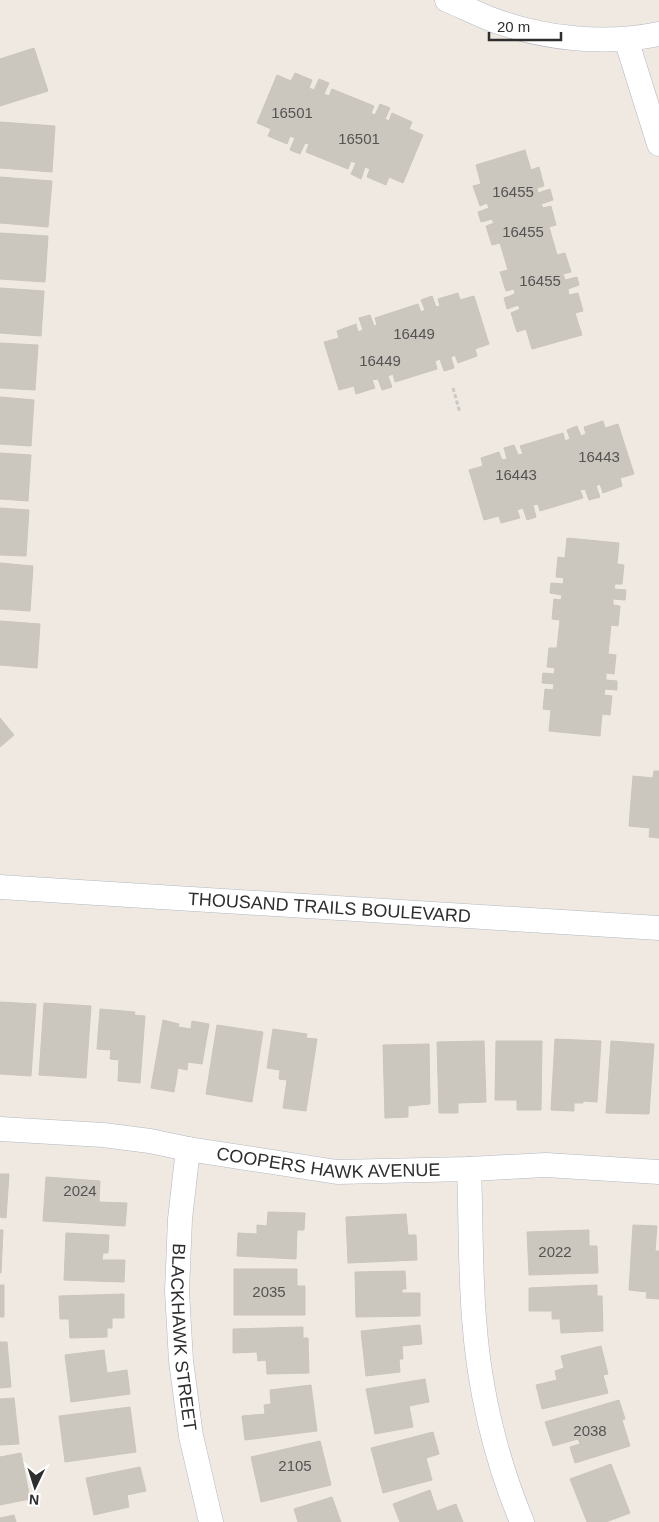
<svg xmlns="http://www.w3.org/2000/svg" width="659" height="1522" viewBox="0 0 659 1522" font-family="Helvetica,sans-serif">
<rect width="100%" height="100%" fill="#efe9e1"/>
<path fill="#cbc7bf" stroke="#cbc5ba" d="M34,48L48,91L0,106V59Z
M295,73L312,80L309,88L314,90L319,79L329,83L324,94L329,96L332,89L374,106L371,113L375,115L380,104L390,108L385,119L389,121L392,113L412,122L409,129L423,135L403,183L389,177L386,185L367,177L370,169L365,167L361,179L351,174L356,163L351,161L348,169L306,152L309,144L305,143L300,154L290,150L295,138L290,136L287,144L268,136L271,129L257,123L277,75L291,81Z
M0,122L55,126L52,172L0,168Z
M525,150L531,170L539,167L544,186L537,188L538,193L550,189L553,200L541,204L543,208L551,206L556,225L549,227L557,255L565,253L571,272L563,274L565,280L577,277L579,285L568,289L569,295L578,293L583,311L575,313L582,335L532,349L526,329L517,332L511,313L520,309L518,305L507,309L504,298L515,294L514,289L506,291L500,272L508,270L500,243L492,245L486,226L494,223L492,219L481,222L478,212L489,208L487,203L480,206L473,186L481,184L476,165Z
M0,177L52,181L48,227L0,223Z
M0,233L48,236L45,282L0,279Z
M0,288L44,291L41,336L0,333Z
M458,293L460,300L474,296L489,344L475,349L477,356L458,363L455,355L451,357L454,368L444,371L440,359L435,361L437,369L395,382L393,374L388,376L392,387L382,390L378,379L372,380L375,388L356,394L354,386L339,390L324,342L339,338L337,331L356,324L358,332L363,330L359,318L370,315L374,326L377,325L375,318L418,304L421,312L425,310L421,300L432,296L436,307L440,306L438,299Z
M0,343L38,345L35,390L0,388Z
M0,397L34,400L31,446L0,444Z
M603,421L605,428L618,424L634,474L620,478L622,486L603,493L600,484L596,486L600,497L589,500L585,489L580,490L583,498L540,511L538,504L533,505L536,517L527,520L523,508L517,510L520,518L501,523L499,516L484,520L469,470L483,466L481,458L499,452L502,460L507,459L504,448L514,445L518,455L523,454L520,446L563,433L565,441L570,439L567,430L577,426L581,436L586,434L584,427Z
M0,453L31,455L28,501L0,499Z
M0,508L29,510L26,556L0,555Z
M567,538L619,543L617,564L624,565L622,584H615L614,589L626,590L625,600L613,599V605L620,606L618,626L611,625L608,654L616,655L614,674L606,673V680L617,681V690L605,689L604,695L612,696L610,715L602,714L600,736L549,731L551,710L543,709L545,689L553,690L554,684L542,683L543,673L554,674L555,668L547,667L549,648H557L560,620L552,619L554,599L561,600L562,595L550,593L551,583L563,584L564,578L556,577L558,557L565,558Z
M0,563L33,566L30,611L0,609Z
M0,621L40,624L37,668L0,665Z
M0,718L14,735L0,747Z
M654,771H659V838L649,837L650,828L629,826L633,776L653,778Z
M0,1002L36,1004L31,1076L0,1074Z
M44,1003L91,1006L86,1078L39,1075Z
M100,1009L135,1012L134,1015L145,1016L140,1083L118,1081L119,1060L110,1059L111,1050L97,1049Z
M163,1020L179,1024L178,1027L191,1029L192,1021L209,1024L202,1064L188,1062L187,1070L178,1068L174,1092L151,1088Z
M217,1025L263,1032L252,1102L206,1094Z
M273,1029L307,1034L306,1038L317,1039L306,1111L283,1108L287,1080L279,1079L280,1070L267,1068Z
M555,1039L601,1041L597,1102L583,1101V1103H574V1111L551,1110Z
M484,1041L486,1102L458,1103V1113H439L437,1042Z
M496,1041H542L541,1110H517V1100H495Z
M611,1041L654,1044L649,1114L606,1113Z
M429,1044L430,1104L408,1106V1117L385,1118L383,1045Z
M0,1174H9L6,1218L0,1217Z
M46,1177L100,1181L99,1202L127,1203L125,1226L43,1221Z
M268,1212L305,1213L304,1230H297L296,1259L237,1256L238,1233L257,1234V1225L267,1226Z
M406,1214L408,1235H416L417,1260L348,1263L346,1217Z
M633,1225L657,1226L655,1251H659V1299L646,1298L647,1292L629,1290Z
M0,1230H3L1,1273H0Z
M589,1230V1246H597L598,1273L529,1275L527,1232Z
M66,1233L109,1235L108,1253H103L102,1260H125L124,1282L64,1280Z
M234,1269H297V1286H305V1315H234Z
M405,1271L406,1289H402V1293H420V1316L356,1317L355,1272Z
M0,1285H4V1317H0Z
M597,1285V1296H602L603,1331L561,1333L560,1319H552V1311H529V1288Z
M124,1294V1318H112V1328H107V1337L70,1338L69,1319H60L59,1296Z
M420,1325L422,1344L402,1346L403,1359H399L400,1372L366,1376L361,1331Z
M303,1327V1338H308L309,1373L267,1374L266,1360L258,1361L257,1352L233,1353V1329Z
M0,1342H7L11,1387L0,1388Z
M601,1346L608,1374L603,1375L608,1393L542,1409L536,1385L557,1380L555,1371L564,1368L561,1356Z
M104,1350L107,1373L127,1370L130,1394L71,1402L65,1355Z
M425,1379L429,1402L409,1406L413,1427L375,1434L366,1389Z
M311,1385L317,1431L245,1440L242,1416L265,1414L264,1405L271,1404L270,1390Z
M14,1398L19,1444L0,1445V1399Z
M619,1400L625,1419L622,1420L630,1446L575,1463L570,1447L580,1444L578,1439L553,1446L545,1422Z
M130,1407L136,1452L65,1462L59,1416Z
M433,1432L439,1454L426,1458L432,1480L383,1493L371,1448Z
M320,1441L331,1485L261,1502L251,1457Z
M21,1453L30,1499L0,1505V1457Z
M611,1464L630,1513L606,1522H587L570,1479Z
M140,1467L146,1491L127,1495L129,1507L94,1515L86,1478Z
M430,1490L437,1511L456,1504L463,1522H400L393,1504Z
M332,1497L341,1522H298L294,1509Z
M14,1515L16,1522H0V1518Z"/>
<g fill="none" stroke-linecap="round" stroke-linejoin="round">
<defs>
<g id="minor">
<path d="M447,0C462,6 477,14 493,20C545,39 604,45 659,34"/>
<path d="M626,39L659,144"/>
<path id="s1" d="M0,887L659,928"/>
<path id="s2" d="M0,1129L103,1135L150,1141L188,1149L337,1172L469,1169L546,1165L659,1172"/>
<path id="s3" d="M188,1149L180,1219L177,1291L181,1361L191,1436L211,1522"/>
<path d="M469,1169C471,1218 470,1269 474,1318C479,1388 495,1457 522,1522"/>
</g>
</defs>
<use href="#minor" stroke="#b4b7c1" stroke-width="25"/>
<path stroke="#c9c9c9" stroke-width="3" stroke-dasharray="4 2.5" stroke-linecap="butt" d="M453,388L460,413"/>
<use href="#minor" stroke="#fff" stroke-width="24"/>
</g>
<g text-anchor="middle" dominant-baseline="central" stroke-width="4" stroke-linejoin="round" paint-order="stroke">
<g font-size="15" fill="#555452">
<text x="292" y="112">16501</text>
<text x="359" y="138">16501</text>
<text x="513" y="191">16455</text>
<text x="523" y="231">16455</text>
<text x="540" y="280">16455</text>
<text x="414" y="333">16449</text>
<text x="380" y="360">16449</text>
<text x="599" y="456">16443</text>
<text x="516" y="474">16443</text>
<text x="80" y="1190">2024</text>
<text x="555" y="1251">2022</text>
<text x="269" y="1291">2035</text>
<text x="590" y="1430">2038</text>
<text x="295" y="1465">2105</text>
</g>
<g font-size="18" fill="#2e2e2e" stroke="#fff">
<text stroke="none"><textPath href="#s1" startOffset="330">THOUSAND TRAILS BOULEVARD</textPath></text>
<text stroke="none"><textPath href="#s2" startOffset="331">COOPERS HAWK AVENUE</textPath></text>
<text stroke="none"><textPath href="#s3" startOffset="189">BLACKHAWK STREET</textPath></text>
</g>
</g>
<g transform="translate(35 1487) rotate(184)" stroke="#ffffff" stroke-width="4" paint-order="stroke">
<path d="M0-4L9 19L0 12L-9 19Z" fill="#2e2e2e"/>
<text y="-8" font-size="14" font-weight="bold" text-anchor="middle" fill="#2e2e2e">N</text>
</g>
<path d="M489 32v8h72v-8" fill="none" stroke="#2e2e2e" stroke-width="2.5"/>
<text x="497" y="32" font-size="15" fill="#2e2e2e" stroke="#ffffff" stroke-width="4" paint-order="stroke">20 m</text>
</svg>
